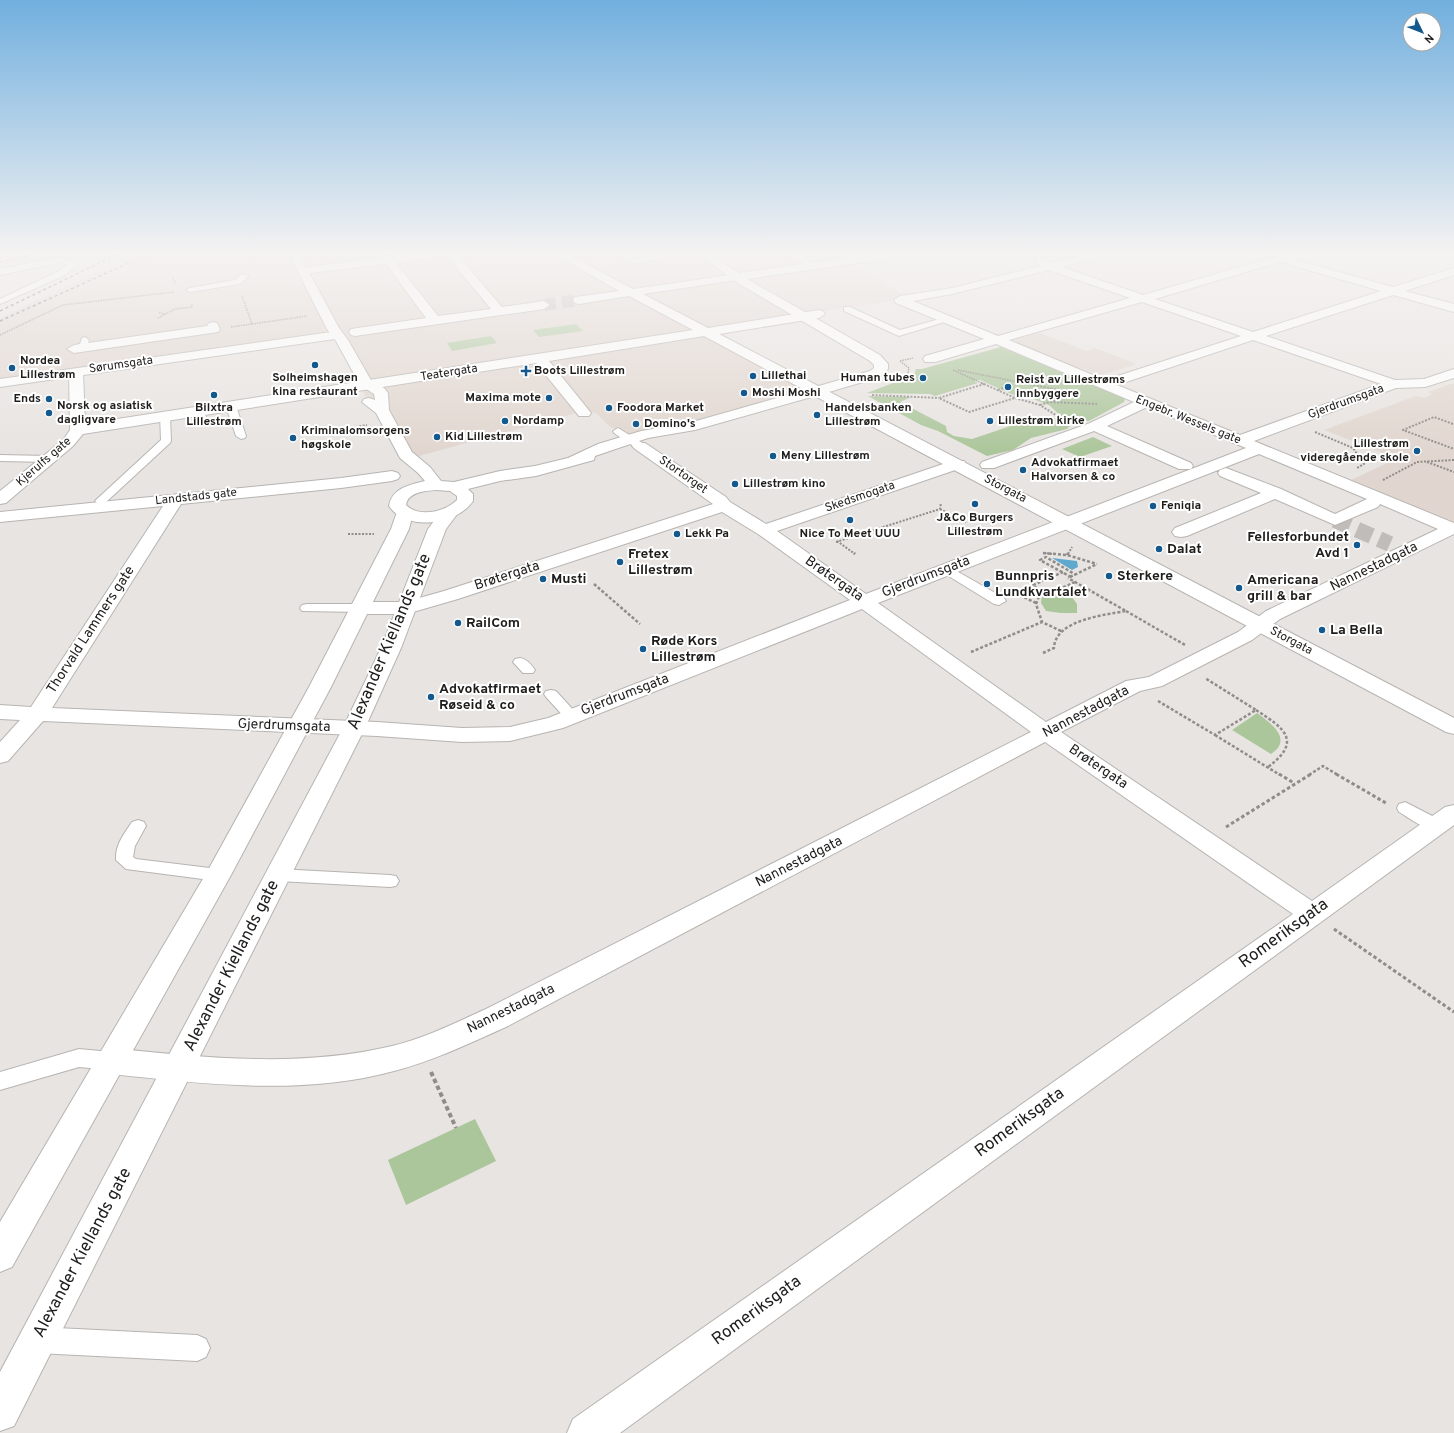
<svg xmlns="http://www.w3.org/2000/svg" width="1454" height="1433" viewBox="0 0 1454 1433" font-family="Overpass,sans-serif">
<rect width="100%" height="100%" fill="#e8e4e1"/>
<path fill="#e1d6cf" d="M0,252H56L0,265Z
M138,252H791L812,264L850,261L904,295V299L786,317L720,332L732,340L810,383L807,389L798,393L770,402L735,409L635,438L609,426L597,414L587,410L401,461L334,338L0,382V318Z
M1040,333L1086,351L1095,348L1136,364L1101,375L1081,368L1077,369L1026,348L1013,340Z
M1454,383V523L1351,480L1387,463L1388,457L1383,453L1324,430L1416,396L1425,398L1432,394L1428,392Z"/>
<path fill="#acc69b" d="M576,324L583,331L539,337L533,330Z
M491,336L497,343L452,351L447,343Z
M1001,347L1125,398L1124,402L1089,421L1072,420L1062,417L1049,405L1033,399L1016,396L980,380L974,381L978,383L935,396L930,394L867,393L914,375L916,369H922Z
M868,396L911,397L900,402L946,426L947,432L954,436L972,439L1040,416L1045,419L1054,418L1070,426L1067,429L1031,438L1013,450L987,456L938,431L921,425Z
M1093,437L1112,446L1080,457L1062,449Z
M1056,594L1072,597L1077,604V613H1061L1046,611L1041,603L1042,595Z
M1257,713C1272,724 1293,739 1271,754L1232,730Z
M475,1119L496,1161L406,1205L388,1160Z"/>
<path fill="#5fa8ce" d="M1052,558L1077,561L1078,567L1072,570Z"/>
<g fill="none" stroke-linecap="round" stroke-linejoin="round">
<path stroke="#c0bcba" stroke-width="12" stroke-dasharray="12 6" stroke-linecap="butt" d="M544,305L579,300"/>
<path stroke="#c0bcba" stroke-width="16" stroke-dasharray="16 8" stroke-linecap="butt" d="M1335,520L1390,544"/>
<defs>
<path id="lane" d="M617,252H626L636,259L658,256L653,252H662L669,257L665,259L635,263Z
M780,252L798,253L817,267L810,269L792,257Z
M56,258H62L78,265L63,276L0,304V299L57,272L68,265L56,262Z
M242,274L249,276L240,284L190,292L186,290L190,288L235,280Z
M844,307H850L900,330L947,317L951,320L899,336L844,311Z
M85,337L89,340L87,347L74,352L71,351V347L80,344L82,338Z
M231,403L236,406L246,436L245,438L241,439L236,436L226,406Z
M199,408L204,411L207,420L206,422L202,423L197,420L194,411Z
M165,413L170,416L171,441L170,443L105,503H97L95,501L97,499L161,440L160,416Z
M618,428L644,444L645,446L644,448H636L614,433L613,431Z
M0,455L49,456L54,459L49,462L0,461Z
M946,565L1004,598L1006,601L999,605L994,604L942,572L940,569L942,566Z
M307,604H360L365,605L367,608L365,611L360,612L302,611L300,608L302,605Z
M520,658C527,659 531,664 535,670L533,673H523L513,662L515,659Z
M551,690L556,691L576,713L578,716L576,719H566L546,697L544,694L546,691Z
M1405,802L1442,821L1444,825L1442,829C1428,833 1411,819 1399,812L1397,808L1399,804Z
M138,820L144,822L146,826L135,846L133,857L136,859L218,869L224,870L227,875L224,880L218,881L126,869L116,860C115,845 124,834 132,822Z
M278,869L390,875L396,876L399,881L396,886L390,887L278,881L272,880L269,875L272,870Z
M79,1049L111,1052L118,1055L121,1061L118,1067L111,1070L79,1067L0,1090V1072Z
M37,1327L197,1335L206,1339L210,1348L206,1357L197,1361L37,1353L28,1349L24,1340L28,1331Z"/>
<path id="street" d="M420,252H455L502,307L544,301L550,305L544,309L355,336L351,335L349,332L351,329L426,318L386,264L303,274L297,271L303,268ZM446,255L491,309L438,316L396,263Z
M550,252H563L633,289L737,274L741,275L743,277L737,280L643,294L708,328L819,310L823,311L825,314L819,318L719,334L822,388L824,391L822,394H812L704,336L549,361L591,413L589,416H579L536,363L83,434L73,446L6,503L0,504V491L63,440L70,430L69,372L71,369H81L83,372L85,424L693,330L629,296L579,304L575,303L573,300L575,297L619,291Z
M1096,252H1115L1114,254L1062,267L1143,295L1292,252H1310L1309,254L1292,259L1393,287L1454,268V275L1405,291L1454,304V312L1393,295L1266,336L1395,380L1424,379L1454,369V378L1425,387L1396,388L1254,441L1454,523V534L1280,619L1252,640L1162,686L1140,691L1061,732L1312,901L1445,807L1454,805V825L620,1433H567L573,1419L1293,914L1045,742L506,1027C470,1043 433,1061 394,1071C303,1096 204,1084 111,1074L100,1070L96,1061L100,1052L111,1048C204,1058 300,1068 392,1046C425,1038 455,1023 486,1009L1031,732L862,609L563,728L510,741L462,742L377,736L43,721L8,761L0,763V742L20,720L0,719V705L31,707L163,506L0,522V512L341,478L392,471L398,473L400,476L398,479L392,481L341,488L181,504L52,708L377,722L462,728L510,727L548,718L850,600L758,534L722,512L458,599L413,612L406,614H360L353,612L350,608L353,604L360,602H405L444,591L713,504L635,449L632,446L635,443H645L726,497L730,502L766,524L952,461H964L966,464L964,467L777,531L866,594L1246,448L1147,407L1107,426L1191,463L1193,466L1191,469H1179L1094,431L994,468H982L980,465L982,462L1090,423L1134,402L996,344L935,362H925L923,359L925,356L984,339L896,303L894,300L900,296L952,288L1040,266L1035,261L1040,258L1051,263ZM1280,262L1381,291L1253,332L1155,299ZM1049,270L1130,298L998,336L913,301L952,294ZM1142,302L1241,336L1105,380L1009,340ZM1253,340L1381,384L1240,435L1117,385ZM1259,454L1367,499L1335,514L1281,489L1226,468L1220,470L1218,473L1220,476L1261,493L1175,528L1172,532L1175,536L1181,537L1187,536L1275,499L1335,525L1378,507L1380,504L1438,529L1266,611L1238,632L1149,677L1126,681L1046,722L878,603Z
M59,257L63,258L64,260L63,262L0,275V269Z
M213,322L217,323L220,329L218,332L74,353L67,349L74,345L207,326L209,323Z"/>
<path id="secondary" d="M695,252H707L739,273L890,252H920L915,255L747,279L880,355L888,364V369L880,377L822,394H812L810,391L812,388L870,371L874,368V365L870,361L741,285Z
M338,331L344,335L342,338L0,387V379Z
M404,508L410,509L413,513L409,529L331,687L231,875L12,1267L0,1272V1222L207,872L309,687L391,529L398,509Z
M449,508L455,509L458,513L446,529L401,648L365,728L14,1426L0,1431V1372L343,728L381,648L428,529L443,509Z"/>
<path id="primary" d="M288,252H298L339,328L348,340L372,382L384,388L388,393L389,410L412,452L430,467L441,481L454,482L500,471L535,466L568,458L598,444L641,431L689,423L812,388H822L1454,718V734L1446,732L815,396L695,430L648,438L595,456L594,460L536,476L500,481L468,489L473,494V501C457,525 406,532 389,506C392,488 409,485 425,481L418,473L400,458L376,413L362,402L364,399L369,398L375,400L374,394L360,385L336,341L327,329ZM436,490L450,491L457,496V500C445,512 419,518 406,505C408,492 425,491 436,490Z"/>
</defs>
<use href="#lane" stroke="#b7b4b1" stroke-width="2"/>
<use href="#street" stroke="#b7b4b1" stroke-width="2"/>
<use href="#secondary" stroke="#b7b4b1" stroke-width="2"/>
<use href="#primary" stroke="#b7b4b1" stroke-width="2"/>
<path stroke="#8f8c8a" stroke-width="1.5" stroke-dasharray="1.5 1" stroke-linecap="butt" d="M84,254L92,252
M173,278L176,284
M159,313L166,314
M158,318L175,309L192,307V304
M252,324L307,316
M231,327L252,324L242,296
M0,335L63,305L174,292
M900,361L909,368
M900,361L913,358
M953,370L984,384
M958,370L1028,384
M899,377L908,373L909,368"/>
<path stroke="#8f8c8a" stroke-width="2" stroke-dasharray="2 1.5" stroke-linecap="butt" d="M981,383L984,384
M1023,383L1075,393
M984,384L1015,398L969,412L939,398Z
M998,390L1006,387
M872,395L939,398
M1015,398L1040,405L1062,419
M1050,402L1097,404
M1040,405L1075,394
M1453,424L1434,417L1403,430L1454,449
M1315,432L1353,448L1364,464L1357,468
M311,435L367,425
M1427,462L1454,472
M1383,480L1417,462L1454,460
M940,509L966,522
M348,534H374
M837,541L855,554
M836,542L940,509L941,503
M1043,553L1054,554
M1068,554L1072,547"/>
<path stroke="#8f8c8a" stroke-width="2.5" stroke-dasharray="3 2" stroke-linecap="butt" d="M854,553L855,554
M1043,553L1067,555L1097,564
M1067,555L1068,553
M1070,577L1097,564
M1071,577L1040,560L1046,557L1076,575
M594,584L640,624
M1033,585L1063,572
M1036,603L1015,593L1032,585L1044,593
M1126,611L1185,645
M1061,631L1042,622L1036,604L1040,594L1053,592L1075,582
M971,652L1042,622
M1043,653L1054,648C1055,620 1104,615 1126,611L1068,578
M1158,701L1215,735L1256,710L1205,678
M1256,710C1284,728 1303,741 1268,767
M1215,735L1280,775
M1309,775L1323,766L1338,775"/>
<path stroke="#8f8c8a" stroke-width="3" stroke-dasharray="3.5 2.5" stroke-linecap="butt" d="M1279,774L1294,783
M1336,774L1386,803
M1226,827L1311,774
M1334,929L1454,1012"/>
<path stroke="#8f8c8a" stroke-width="4" stroke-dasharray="4.5 3" stroke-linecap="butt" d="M431,1072L456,1128"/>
<use href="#lane" fill="#fff" fill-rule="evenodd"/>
<use href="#street" fill="#fff" fill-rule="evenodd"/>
<use href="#secondary" fill="#fff" fill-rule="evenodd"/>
<use href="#primary" fill="#fff" fill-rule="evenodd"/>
<path stroke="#6c6968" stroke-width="1.5" stroke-dasharray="3 3" stroke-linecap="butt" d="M0,262L44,252
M0,311L122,252
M0,321L153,252"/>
</g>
<linearGradient id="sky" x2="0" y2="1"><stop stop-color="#71afde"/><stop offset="0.56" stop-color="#f5f3f2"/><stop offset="1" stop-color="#f5f3f2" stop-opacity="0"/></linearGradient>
<rect width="1454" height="453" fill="url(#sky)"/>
<g fill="#13598e" stroke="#fff" stroke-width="1.5">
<circle cx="315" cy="365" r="4"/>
<circle cx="12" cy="368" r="4"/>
<path d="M524 365h4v4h4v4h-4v4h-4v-4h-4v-4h4z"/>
<circle cx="753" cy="376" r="4"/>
<circle cx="923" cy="378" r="4"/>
<circle cx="1008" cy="387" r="4"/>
<circle cx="744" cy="393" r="4"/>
<circle cx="214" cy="395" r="4"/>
<circle cx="549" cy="398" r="4"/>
<circle cx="49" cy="399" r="4"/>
<circle cx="609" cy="408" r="4"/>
<circle cx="49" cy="413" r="4"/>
<circle cx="817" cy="415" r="4"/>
<circle cx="505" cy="421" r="4"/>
<circle cx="990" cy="421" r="4"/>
<circle cx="636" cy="424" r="4"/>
<circle cx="437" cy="437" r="4"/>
<circle cx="293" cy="438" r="4"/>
<circle cx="1417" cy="451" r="4"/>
<circle cx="773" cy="456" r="4"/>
<circle cx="1023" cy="470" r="4"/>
<circle cx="735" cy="484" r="4"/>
<circle cx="975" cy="504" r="4"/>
<circle cx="1153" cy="506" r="4"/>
<circle cx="850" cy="520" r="4"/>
<circle cx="677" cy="534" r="4"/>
<circle cx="1357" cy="545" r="4"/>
<circle cx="1159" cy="549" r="4"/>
<circle cx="620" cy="562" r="4"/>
<circle cx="1109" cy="576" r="4"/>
<circle cx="543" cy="579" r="4"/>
<circle cx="987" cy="584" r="4"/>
<circle cx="1239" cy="588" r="4"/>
<circle cx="458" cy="623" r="4"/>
<circle cx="1322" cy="630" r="4"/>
<circle cx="643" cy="649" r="4"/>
<circle cx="431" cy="697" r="4"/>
</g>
<g text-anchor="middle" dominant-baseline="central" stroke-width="4" stroke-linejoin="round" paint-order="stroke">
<g font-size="12" font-weight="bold" fill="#1f1d1c" stroke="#fff" text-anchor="start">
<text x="20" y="361">Nordea<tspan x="20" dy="14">Lillestrøm</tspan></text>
<text x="534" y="371">Boots Lillestrøm</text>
<text x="761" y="376">Lillethai</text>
<text x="315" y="378" text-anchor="middle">Solheimshagen<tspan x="315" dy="14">kina restaurant</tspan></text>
<text x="915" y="378" text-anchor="end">Human tubes</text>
<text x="1016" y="380">Reist av Lillestrøms<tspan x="1016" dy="14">innbyggere</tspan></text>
<text x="752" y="393">Moshi Moshi</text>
<text x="541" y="398" text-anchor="end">Maxima mote</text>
<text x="41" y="399" text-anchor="end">Ends</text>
<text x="57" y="406">Norsk og asiatisk<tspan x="57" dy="14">dagligvare</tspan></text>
<text x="214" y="408" text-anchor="middle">Bilxtra<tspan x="214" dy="14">Lillestrøm</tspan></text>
<text x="617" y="408">Foodora Market</text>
<text x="825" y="408">Handelsbanken<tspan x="825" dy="14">Lillestrøm</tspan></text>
<text x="513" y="421">Nordamp</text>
<text x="998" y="421">Lillestrøm kirke</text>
<text x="644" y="424">Domino's</text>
<text x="301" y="431">Kriminalomsorgens<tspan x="301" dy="14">høgskole</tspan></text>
<text x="445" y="437">Kid Lillestrøm</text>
<text x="1409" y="444" text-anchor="end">Lillestrøm<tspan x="1409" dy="14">videregående skole</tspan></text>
<text x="781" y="456">Meny Lillestrøm</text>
<text x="1031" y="463">Advokatfirmaet<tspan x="1031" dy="14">Halvorsen &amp; co</tspan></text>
<text x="743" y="484">Lillestrøm kino</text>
<text x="1161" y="506">Feniqia</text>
<text x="975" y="518" text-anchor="middle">J&amp;Co Burgers<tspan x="975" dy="14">Lillestrøm</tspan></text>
<text x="685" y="534">Lekk Pa</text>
<text x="850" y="534" text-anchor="middle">Nice To Meet UUU</text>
</g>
<g font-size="12" fill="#1f1d1c" stroke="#fff">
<text transform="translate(121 365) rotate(-8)">Sørumsgata</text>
<text transform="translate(449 373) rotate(-9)">Teatergata</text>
<text transform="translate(1346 402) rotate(-20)">Gjerdrumsgata</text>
<text transform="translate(1188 420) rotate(22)">Engebr. Wessels gate</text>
<text transform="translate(44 462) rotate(-41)">Kjerulfs gate</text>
<text transform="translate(683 475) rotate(35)">Stortorget</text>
<text transform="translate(1005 489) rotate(28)">Storgata</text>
<text transform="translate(196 497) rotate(-6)">Landstads gate</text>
<text transform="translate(860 497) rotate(-19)">Skedsmogata</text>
<text transform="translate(1291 641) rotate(28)">Storgata</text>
</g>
<g font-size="14" font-weight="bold" fill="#1f1d1c" stroke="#fff" text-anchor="start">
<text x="1349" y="537" text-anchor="end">Fellesforbundet<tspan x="1349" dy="16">Avd 1</tspan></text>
<text x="1167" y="549">Dalat</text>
<text x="628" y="554">Fretex<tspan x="628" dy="16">Lillestrøm</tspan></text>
<text x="995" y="576">Bunnpris<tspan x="995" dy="16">Lundkvartalet</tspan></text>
<text x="1117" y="576">Sterkere</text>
<text x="551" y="579">Musti</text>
<text x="1247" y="580">Americana<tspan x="1247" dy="16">grill &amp; bar</tspan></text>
<text x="466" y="623">RailCom</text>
<text x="1330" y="630">La Bella</text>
<text x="651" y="641">Røde Kors<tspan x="651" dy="16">Lillestrøm</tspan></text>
<text x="439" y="689">Advokatfirmaet<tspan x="439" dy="16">Røseid &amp; co</tspan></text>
</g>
<g font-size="14" fill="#1f1d1c" stroke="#fff">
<text transform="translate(1374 567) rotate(-26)">Nannestadgata</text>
<text transform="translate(507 576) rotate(-18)">Brøtergata</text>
<text transform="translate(926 577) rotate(-21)">Gjerdrumsgata</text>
<text transform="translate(834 579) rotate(35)">Brøtergata</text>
<text transform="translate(91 630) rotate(-57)">Thorvald Lammers gate</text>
<text transform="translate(625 695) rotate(-21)">Gjerdrumsgata</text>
<text transform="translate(1086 712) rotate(-28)">Nannestadgata</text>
<text transform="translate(284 726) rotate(2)">Gjerdrumsgata</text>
<text transform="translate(1098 767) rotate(34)">Brøtergata</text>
<text transform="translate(799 862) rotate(-27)">Nannestadgata</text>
<text transform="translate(511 1009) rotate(-26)">Nannestadgata</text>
</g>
<g font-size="17" fill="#1f1d1c" stroke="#fff">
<text transform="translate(390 642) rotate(-67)">Alexander Kiellands gate</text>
<text transform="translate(1284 934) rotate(-36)">Romeriksgata</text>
<text transform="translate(232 966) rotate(-63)">Alexander Kiellands gate</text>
<text transform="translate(1020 1123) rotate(-36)">Romeriksgata</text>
<text transform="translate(83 1253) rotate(-62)">Alexander Kiellands gate</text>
<text transform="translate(757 1311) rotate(-36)">Romeriksgata</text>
</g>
</g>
<g transform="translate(1422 32) rotate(133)"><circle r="19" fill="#ffffff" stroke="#a5a5a4"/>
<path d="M0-3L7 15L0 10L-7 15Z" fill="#13598e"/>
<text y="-6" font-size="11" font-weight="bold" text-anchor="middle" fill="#1f1d1c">N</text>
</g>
</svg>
